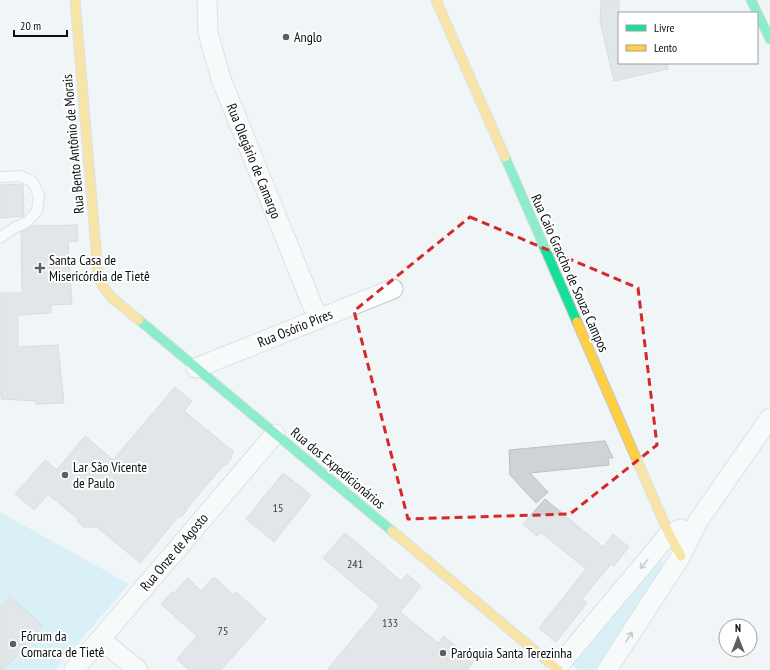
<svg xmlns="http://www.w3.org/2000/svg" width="770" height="670" viewBox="0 0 770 670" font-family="'PT Sans Narrow',sans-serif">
<rect width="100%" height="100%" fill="#f0f6f8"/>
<path fill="#bdeaf4" d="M0,512L129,584L55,670H0Z
M658,556L667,568L595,670H578L571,664Z"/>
<path fill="#ced3d5" stroke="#bbc0c2" d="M601,0H619V63H667L668,69L614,81L600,21Z
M22,184H23L24,216L0,218V185Z
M77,225L78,241L68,242L72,304L51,305V313L18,315V347L58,345L64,403L36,404L35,401L1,399L2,394L0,395V293H22L21,232L32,226Z
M175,387L192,401L184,411L234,452L231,456V459L226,465L223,466L187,508L186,512L182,516L178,517L140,563L97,527H84L77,521L78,519L48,494L34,510L15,494L45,460L57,470L85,436L113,460Z
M605,441L613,458H608L609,465L530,473L548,492L536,503L510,475L509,450Z
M283,473L311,495L274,542L246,519Z
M545,499L603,547L613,534L629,547L614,566L611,564L582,599L587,603L556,642L539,628L586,569L540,532L537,536L523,524Z
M345,533L401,581L407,574L421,586L400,612L438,643L444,636L474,661L467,670H327L380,606L323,558Z
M214,577L233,595L236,592L266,619L221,670H189L177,659L197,636L161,604L172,592L173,594L188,578L201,591Z
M10,596L43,626L3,670H0V607Z"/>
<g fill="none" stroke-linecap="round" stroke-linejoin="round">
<defs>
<path id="lane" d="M0,177L21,176L33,182L39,196L37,211L27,222L14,228L0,238"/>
<path id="street" d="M207,0L208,33L221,79L318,319
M196,368L393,289
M100,639L138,670
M556,669L669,534L681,529
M74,670L275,434
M607,670L681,556L698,521L770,418"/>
<path id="fast" d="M751,0L770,39
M505,157L577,322
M139,320L392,531"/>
<path id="slow" d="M75,0L98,272L102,285L112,298L139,320
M436,0L505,157
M577,322L669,534L681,556
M392,531L558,670"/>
</defs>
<use href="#lane" stroke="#c2c7c9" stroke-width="12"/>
<use href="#street" stroke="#c2c7c9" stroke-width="21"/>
<use href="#fast" stroke="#c2c7c9" stroke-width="11"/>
<use href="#slow" stroke="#c2c7c9" stroke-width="11"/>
<use href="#lane" stroke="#fdfefe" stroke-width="10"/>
<use href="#street" stroke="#fdfefe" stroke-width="19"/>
<use href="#fast" stroke="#16e098" stroke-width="9"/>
<use href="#slow" stroke="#ffcf43" stroke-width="9"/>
</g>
<defs><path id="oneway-shaft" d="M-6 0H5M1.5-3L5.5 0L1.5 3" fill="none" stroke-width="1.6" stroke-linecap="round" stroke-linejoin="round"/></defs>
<g stroke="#9c9e9e">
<use href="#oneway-shaft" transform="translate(644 564) rotate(130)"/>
<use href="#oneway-shaft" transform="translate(629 637) rotate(-57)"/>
</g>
<path d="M0 0H770V670H0ZM470,217L638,288L657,445L570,514L408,519L354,311Z" fill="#f0f6f8" fill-opacity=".55" fill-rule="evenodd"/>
<path fill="none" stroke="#d62828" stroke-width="3" stroke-dasharray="8 5" stroke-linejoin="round" d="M470,217L638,288L657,445L570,514L408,519L354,311Z"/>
<g fill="#5a5f61" stroke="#fff" stroke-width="1.5">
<circle cx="286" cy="37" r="4"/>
<path d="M38 262h4v4h4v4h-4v4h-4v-4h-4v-4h4z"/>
<circle cx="65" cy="475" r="4"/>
<circle cx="13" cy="644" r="4"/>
<circle cx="443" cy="653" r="4"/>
</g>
<g text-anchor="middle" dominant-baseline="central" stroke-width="4" stroke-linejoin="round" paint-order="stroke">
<g font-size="12" fill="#3b3f40">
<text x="278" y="507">15</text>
<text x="355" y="563">241</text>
<text x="390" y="622">133</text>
<text x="223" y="630">75</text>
</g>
<g font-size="14" fill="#0a0e0f" stroke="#fff" text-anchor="start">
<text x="294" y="37">Anglo</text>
<text x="49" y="260">Santa Casa de<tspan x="49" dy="16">Misericórdia de Tietê</tspan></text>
<text x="73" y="467">Lar São Vicente<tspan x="73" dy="16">de Paulo</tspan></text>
<text x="21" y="636">Fórum da<tspan x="21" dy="16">Comarca de Tietê</tspan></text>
<text x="451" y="653">Paróquia Santa Terezinha</text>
</g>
<g font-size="14" fill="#0a0e0f" stroke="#fff">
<text transform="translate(73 144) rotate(-95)">Rua Bento Antônio de Morais</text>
<text transform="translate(254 161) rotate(68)">Rua Olegário de Camargo</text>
<text transform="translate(570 273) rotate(66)">Rua Caio Graccho de Souza Campos</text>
<text transform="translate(295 328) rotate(-22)">Rua Osório Pires</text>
<text transform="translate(338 468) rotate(40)">Rua dos Expedicionários</text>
<text transform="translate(174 552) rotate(-50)">Rua Onze de Agosto</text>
</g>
</g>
<rect x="618" y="12" width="140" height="52" fill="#ffffff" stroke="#9d9f9f"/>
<rect x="626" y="25" width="20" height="6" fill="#16e098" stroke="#9d9f9f"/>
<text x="654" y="32" font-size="12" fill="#0a0e0f">Livre</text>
<rect x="626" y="45" width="20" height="6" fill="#ffcf43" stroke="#9d9f9f"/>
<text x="654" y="52" font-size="12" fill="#0a0e0f">Lento</text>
<g transform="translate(738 638)"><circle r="19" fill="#ffffff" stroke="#9d9f9f"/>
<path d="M0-3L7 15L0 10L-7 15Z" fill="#5a5f61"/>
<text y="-6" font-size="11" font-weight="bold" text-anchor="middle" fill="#0a0e0f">N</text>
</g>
<path d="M14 30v6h53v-6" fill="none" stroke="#0a0e0f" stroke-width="2"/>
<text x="20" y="30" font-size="12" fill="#0a0e0f" stroke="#ffffff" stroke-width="3" paint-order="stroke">20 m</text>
</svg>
